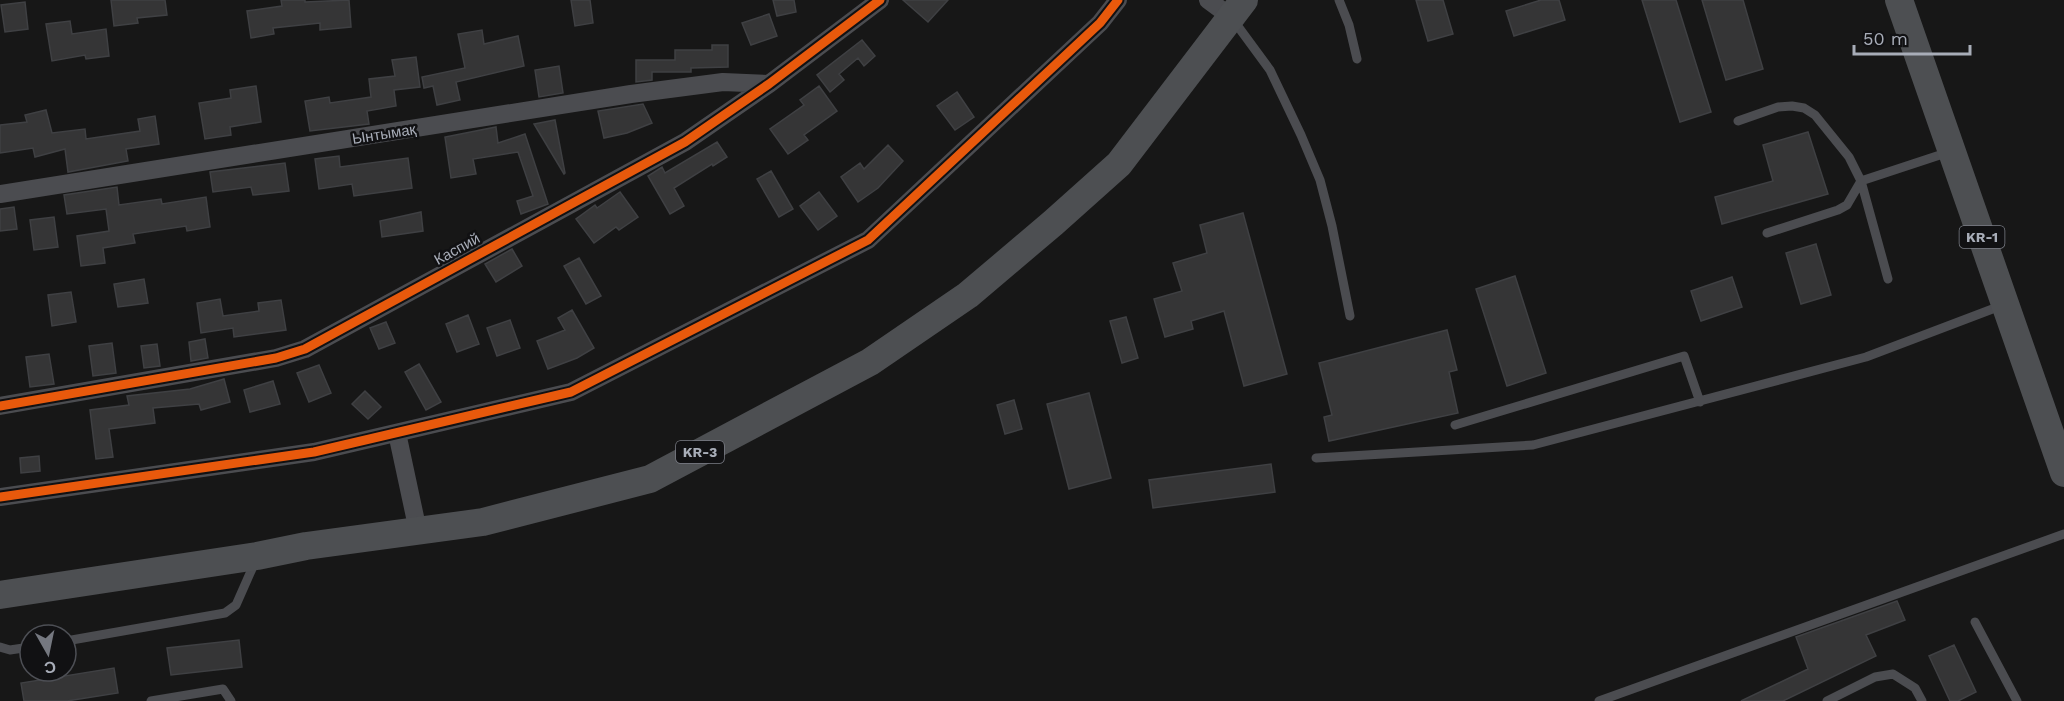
<svg xmlns="http://www.w3.org/2000/svg" width="2064" height="701" viewBox="0 0 2064 701" font-family="'Work Sans',sans-serif">
<rect width="100%" height="100%" fill="#171717"/>
<path fill="#353536" stroke="#3f4043" stroke-width="1.5" d="M111,0H165L167,15L137,18L138,23L114,26Z
M281,0H305V2L349,0L351,27L320,30V23L273,28L274,34L251,38L247,11L282,6Z
M571,0H590L593,23L575,26Z
M773,0H794L796,12L777,16Z
M903,0H948L928,22Z
M1416,0H1443L1453,34L1428,41Z
M1541,0H1559L1565,20L1514,36L1506,11Z
M1642,0H1676L1711,112L1680,122Z
M1702,0H1743L1763,69L1726,80Z
M25,2L28,29L5,32L1,5Z
M769,14L777,36L751,45L742,23Z
M70,21L72,34L106,29L109,56L86,59L85,55L52,61L46,24Z
M482,30L484,44L518,36L524,66L456,82L460,100L437,105L433,86L424,88L422,77L465,68L458,34Z
M862,40L875,56L864,66L858,58L839,74L844,80L830,92L817,75Z
M712,45H728V67L691,68V72H652V80L636,82V60H675V50H712Z
M416,57L420,87L394,90L396,106L367,111L369,124L310,131L305,101L329,97L330,103L371,97L369,79L395,76L392,60Z
M559,66L563,93L539,97L535,70Z
M256,86L261,122L230,127L231,135L205,139L199,103L231,98L230,90Z
M819,86L837,111L804,135L808,140L788,154L770,129L804,105L800,100Z
M957,92L974,117L955,130L937,106Z
M643,104L652,123L627,133L604,138L598,111Z
M46,110L52,133L85,129L86,139L140,131L138,119L155,116L159,144L126,149L128,161L68,172L65,149L35,157L33,148L0,153V125L27,122L25,115Z
M555,120L565,173L564,174L534,124Z
M496,127L498,143L525,134L548,204L521,214L517,201L533,196L518,152L473,159L476,174L451,178L445,137Z
M1808,132L1828,194L1722,224L1715,197L1773,181L1763,145Z
M717,142L727,157L713,166L712,164L674,188L684,206L670,214L648,176L662,167L665,173Z
M888,145L903,161L878,188L858,202L841,177L860,163L864,169Z
M339,156L340,167L408,158L412,188L354,196L352,184L319,189L315,159Z
M285,163L289,191L253,195L251,187L213,192L210,172Z
M771,171L793,209L779,217L757,179Z
M117,187L119,205L161,199L162,204L206,197L210,227L187,231L186,226L133,234L135,243L103,248L105,263L81,266L77,236L109,231L106,209L67,214L64,195Z
M620,192L638,217L619,230L616,227L594,243L576,219L595,205L597,208Z
M819,192L837,216L818,230L800,206Z
M14,207L17,229L0,231V209Z
M421,212L423,231L382,237L380,221Z
M1243,213L1287,374L1244,386L1224,311L1191,321L1193,329L1165,337L1154,299L1182,291L1173,263L1207,253L1200,225Z
M54,217L58,247L34,250L30,220Z
M1816,244L1831,295L1801,304L1786,253Z
M512,249L522,266L496,282L485,264Z
M579,258L601,296L586,304L564,266Z
M1515,276L1546,373L1507,386L1476,289Z
M1732,277L1742,307L1701,321L1691,291Z
M144,279L148,303L118,307L114,284Z
M71,292L76,322L52,326L48,295Z
M220,299L223,316L259,311L258,303L281,300L286,330L234,337L233,328L201,333L197,303Z
M572,310L594,348L577,358L548,369L537,341L565,330L558,318Z
M468,315L479,344L457,352L446,324Z
M1126,317L1138,358L1122,363L1110,321Z
M510,320L520,348L497,356L487,328Z
M386,322L395,343L379,349L370,328Z
M1447,330L1457,370L1449,372L1458,413L1329,441L1324,417L1332,415L1319,363Z
M205,339L208,358L191,361L189,342Z
M112,343L116,373L93,376L89,346Z
M157,344L160,366L144,368L141,346Z
M49,354L54,384L30,387L26,357Z
M419,364L441,402L426,410L405,372Z
M319,365L331,393L309,402L297,373Z
M224,379L230,402L201,410L199,404L153,408L155,423L109,429L113,457L96,459L90,410L129,405L127,396L190,389Z
M273,381L280,404L250,412L244,390Z
M365,391L381,407L368,419L352,404Z
M1089,393L1111,478L1069,489L1047,404Z
M1014,400L1022,429L1005,434L997,405Z
M39,456L40,471L21,473L20,458Z
M1271,464L1275,492L1153,508L1149,480Z
M1897,601L1905,620L1866,635L1876,656L1783,701H1741L1808,669L1796,637Z
M239,640L242,667L171,675L167,648Z
M1954,645L1976,692L1958,701H1950L1929,656Z
M114,668L118,693L67,701H24L21,683Z"/>
<g fill="none" stroke-linecap="round" stroke-linejoin="round">
<path stroke="#4b4c50" stroke-width="9" d="M1339,0L1349,25L1357,59
M1234,21L1270,70L1301,135L1320,180L1332,226L1350,316
M1738,121L1778,107L1792,106L1804,108L1815,115L1849,157L1861,181L1888,279
M1767,233L1838,210L1847,205L1861,181L1949,152
M1455,425L1684,356L1700,402
M1316,458L1533,445L1866,357L2003,305
M1975,622L2017,701
M66,641L225,613L236,605L255,562
M0,647L10,650L30,647
M151,701L223,689L231,701
M1599,701L2064,534
M1827,701L1875,677L1893,674L1915,688L1922,701"/>
<path stroke="#4b4c50" stroke-width="18" d="M1208,0L1231,17
M0,194L631,94L723,82L769,84
M0,406L276,358L305,349L685,142L769,84L880,0
M397,433L418,531
M0,497L314,452L571,392L868,240L1100,23L1118,0"/>
<path stroke="#4d4f52" stroke-width="28" d="M1899,0L2064,473
M0,595L257,556L306,546L483,522L650,479L870,362L968,295L1053,223L1119,164L1244,0"/>
<defs>
<path id="cycleway" d="M0,406L276,358L305,349L685,142L769,84L880,0
M0,497L314,452L571,392L868,240L1100,23L1118,0"/>
</defs>
<use href="#cycleway" stroke="#111113" stroke-width="13"/>
<use href="#cycleway" stroke="#e8590c" stroke-width="9"/>
</g>
<g text-anchor="middle" dominant-baseline="central" stroke-width="5" stroke-linejoin="round" paint-order="stroke">
<g fill="#111113" stroke="#7b7e86" stroke-width="1.5">
<rect x="1959.5" y="226" width="45" height="22" rx="4.5"/>
<rect x="676" y="441" width="48" height="22" rx="4.5"/>
</g>
<g font-size="14" font-weight="bold" fill="#a8adb8">
<text x="1982" y="237">KR-1</text>
<text x="700" y="452">KR-3</text>
</g>
<g font-size="15" fill="#a8adb8" stroke="#111113">
<text transform="translate(384 134) rotate(-9)">Ынтымақ</text>
<text transform="translate(457 249) rotate(-29)">Каспий</text>
</g>
</g>
<g transform="translate(48 653) rotate(171)"><circle r="28" fill="#111113" stroke="#4d4f55" stroke-width="1.5"/>
<path d="M0-4.5L10 22L0 15L-10 22Z" fill="#757880"/>
<text y="-9" font-size="16" font-weight="bold" text-anchor="middle" fill="#a8adb8">С</text>
</g>
<path d="M1854 45v9h116v-9" fill="none" stroke="#a8adb8" stroke-width="3"/>
<text x="1863" y="45" font-size="18" fill="#a8adb8" stroke="#111113" stroke-width="4.5" paint-order="stroke">50 m</text>
</svg>
